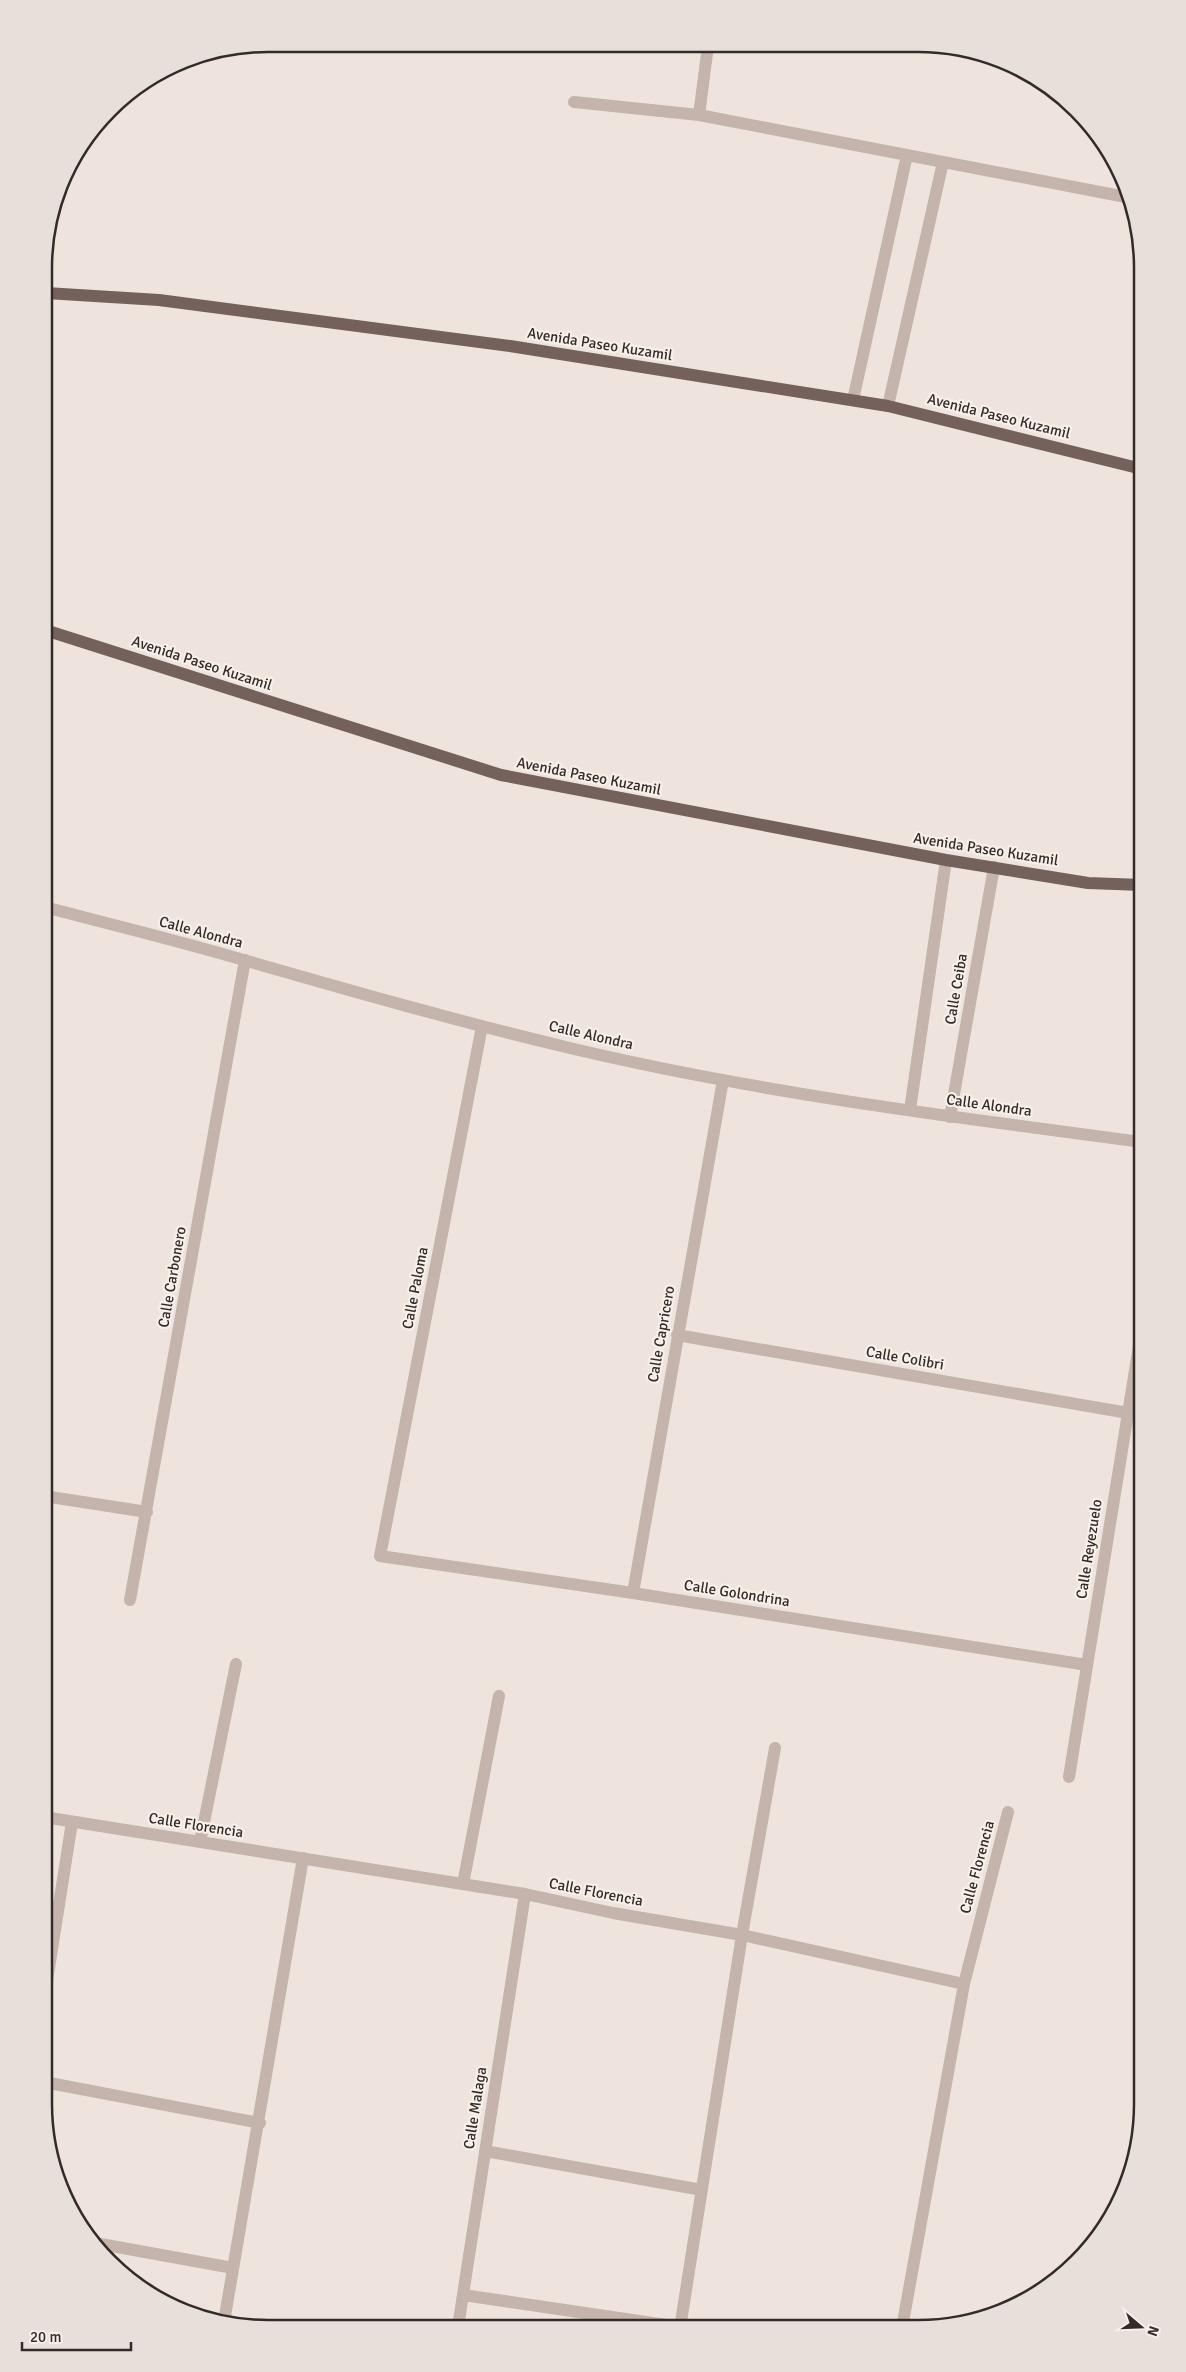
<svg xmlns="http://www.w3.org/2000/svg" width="1186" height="2372" viewBox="0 0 1186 2372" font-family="Signika,sans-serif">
<rect width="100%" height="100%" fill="#efe4dd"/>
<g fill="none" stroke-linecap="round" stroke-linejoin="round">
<path stroke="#c5b4ab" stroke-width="12" d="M574,102L699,115L1131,198
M699,115L708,46
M853,400L907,155
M888,406L943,162
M45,907C112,925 180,941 247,961C355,992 464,1023 574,1049C761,1093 952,1117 1142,1142
M482,1026L380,1556L633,1593L1087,1665
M910,1110L946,860
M950,1117L994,867
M677,1335L1128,1413
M44,1496L147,1512
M633,1593L723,1080
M130,1600L245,960
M1069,1777L1142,1327
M44,1817L525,1894L613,1913L742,1935L964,1984L1008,1812
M200,1842L236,1664
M463,1884L499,1696
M44,2000L72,1822
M44,2082L260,2123
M485,2151L702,2190
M95,2243L233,2268
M463,2295L680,2327
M224,2322L303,1858
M458,2327L525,1894
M680,2328L742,1935L775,1748
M902,2328L964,1984"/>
<path stroke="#74615c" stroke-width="12" d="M46,293L159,300L510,346L888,406L1142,469
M45,630L501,775L946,860L1088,883L1142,885"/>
</g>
<g text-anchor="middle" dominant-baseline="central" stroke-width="4.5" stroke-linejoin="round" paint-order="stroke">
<g font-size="15" fill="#342b29" stroke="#f7efe9">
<text transform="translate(600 344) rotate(9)">Avenida Paseo Kuzamil</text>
<text transform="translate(999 416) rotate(14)">Avenida Paseo Kuzamil</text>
<text transform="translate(202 663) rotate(18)">Avenida Paseo Kuzamil</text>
<text transform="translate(589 776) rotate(11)">Avenida Paseo Kuzamil</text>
<text transform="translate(986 849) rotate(9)">Avenida Paseo Kuzamil</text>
<text transform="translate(201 932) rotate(15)">Calle Alondra</text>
<text transform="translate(956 989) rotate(-80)">Calle Ceiba</text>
<text transform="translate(591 1035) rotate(13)">Calle Alondra</text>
<text transform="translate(989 1105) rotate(8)">Calle Alondra</text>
<text transform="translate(172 1277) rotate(-80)">Calle Carbonero</text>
<text transform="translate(415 1288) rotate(-79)">Calle Paloma</text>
<text transform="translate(661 1334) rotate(-80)">Calle Capricero</text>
<text transform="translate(905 1358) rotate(10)">Calle Colibri</text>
<text transform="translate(1089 1549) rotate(-81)">Calle Reyezuelo</text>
<text transform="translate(737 1593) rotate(9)">Calle Golondrina</text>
<text transform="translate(196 1825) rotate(9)">Calle Florencia</text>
<text transform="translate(977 1867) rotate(-75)">Calle Florencia</text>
<text transform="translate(596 1892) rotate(11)">Calle Florencia</text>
<text transform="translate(475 2108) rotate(-81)">Calle Malaga</text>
</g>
</g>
<path d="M0 0H1186V2372H0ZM268 52H918A216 216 0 0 1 1134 268V2104A216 216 0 0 1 918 2320H268A216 216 0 0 1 52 2104V268A216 216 0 0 1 268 52Z" fill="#e7dfda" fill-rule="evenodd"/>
<path fill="none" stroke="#342b29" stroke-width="2.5" d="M268 52H918A216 216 0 0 1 1134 268V2104A216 216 0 0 1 918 2320H268A216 216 0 0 1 52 2104V268A216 216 0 0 1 268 52Z"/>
<g transform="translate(1141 2327) rotate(109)" stroke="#f7efe9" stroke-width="4" paint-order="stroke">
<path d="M0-4L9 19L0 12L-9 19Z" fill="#342b29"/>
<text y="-8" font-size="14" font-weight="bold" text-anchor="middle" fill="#342b29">N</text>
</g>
<path d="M22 2342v8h109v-8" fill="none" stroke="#342b29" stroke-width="2.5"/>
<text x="30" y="2342" font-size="15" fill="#342b29" stroke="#f7efe9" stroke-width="4" paint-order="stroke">20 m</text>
</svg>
